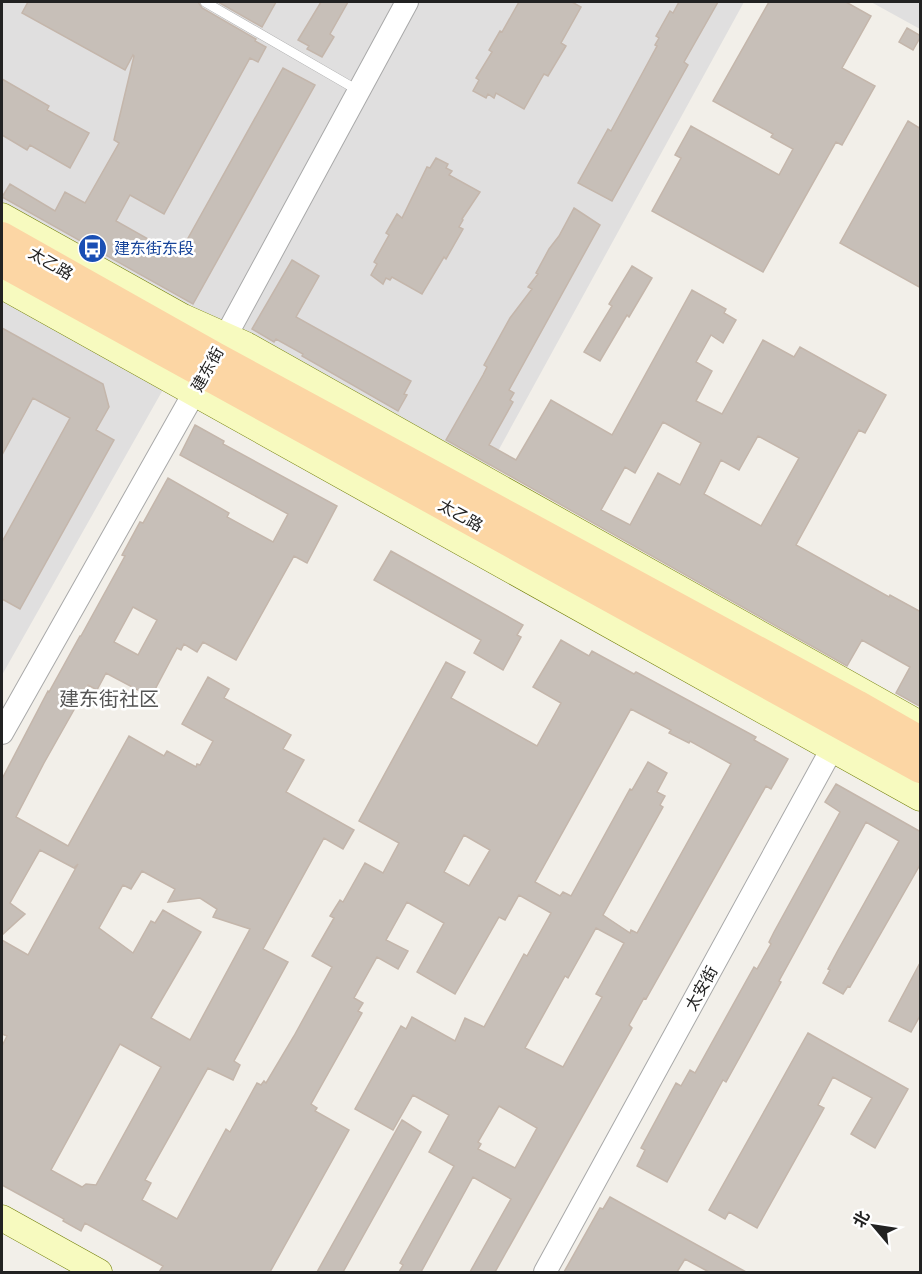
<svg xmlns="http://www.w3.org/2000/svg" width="922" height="1274" viewBox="0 0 922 1274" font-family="Quicksand,'Noto Sans SC',sans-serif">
<rect width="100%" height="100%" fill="#f2efe9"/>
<path fill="#e0dfdf" d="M2,2H744L486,473L2,204Z
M871,2H920V29Z
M2,297L165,386L2,675Z"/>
<path fill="#c7bfb8" stroke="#c4b6ab" stroke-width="1.5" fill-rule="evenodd" d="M28,2H198L202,8L256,39L255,41L266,47L258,62L250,58L164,214L130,195L116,221L178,256L283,68L315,85L193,304L2,197L10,184L55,211L65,192L85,203L119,143L114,140L134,56L133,55L125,70L22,13Z
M218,2H276L262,27Z
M321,2H348L330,34L334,37L322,57L307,49L309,46L298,40Z
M519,2H572L581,7L561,43L566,46L548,76L544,74L524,109L496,93L494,98L488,94L486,98L473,91L479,80L476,78L492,52L489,50L500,31L502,32Z
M679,2H718L684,62L688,65L612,201L578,183L608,129L611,131L643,72L657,46L655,45L659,38L656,36L670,11L673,13Z
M769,2H846L871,16L842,68L875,86L842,145L836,142L763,272L652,211L681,158L675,155L691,126L779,175L793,149L771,137L773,134L713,101Z
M907,28L921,36L913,50L899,42Z
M2,79L49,106L47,110L89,133L70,168L30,145L27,150L2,135Z
M908,121L921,129V288L840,243Z
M436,158L448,164L446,168L452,171L449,175L480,192L462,219L463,220L459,227L463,229L446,259L444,257L422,294L392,277L390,280L386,278L383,284L371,275L377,264L374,262L389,235L386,233L397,214L402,218L427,167L430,168Z
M574,208L600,225L509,390L514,393L510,400L513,402L489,445L516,460L551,400L612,435L692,290L726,309L724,313L736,320L723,343L711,335L696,362L712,371L696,401L722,414L763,340L794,357L800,347L886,395L865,433L859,430L796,545L889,597L890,595L921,612V707L896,693L910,667L862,640L847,666L446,440L483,375L487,367L484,365L510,318L532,289L528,287L538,274L536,273L549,249L559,236ZM663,422L701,443L680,485L658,473L630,525L601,510L625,467L635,473ZM758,436L799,458L761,526L704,494L721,460L739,470Z
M292,260L319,276L296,317L411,381L404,394L407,395L398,411L302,356L303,354L276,339L274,342L252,329Z
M632,266L652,278L629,317L627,315L600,361L584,352L612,306L609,304Z
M2,328L103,384L109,407L96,430L114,440L20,609L2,599V542L70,418L33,398L2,455Z
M195,425L224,441L223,444L337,506L307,563L294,556L236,660L203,642L197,652L184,644L181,650L177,648L151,697L106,673L97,690L88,685L44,763L16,817L68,846L129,736L164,756L167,751L196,767L197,764L200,765L213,741L182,724L208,677L229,689L224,698L291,735L283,749L304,760L286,792L354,830L343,849L324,838L263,949L288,962L234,1061L240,1065L233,1080L208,1068L145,1180L151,1183L142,1200L177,1219L226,1129L230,1132L257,1083L261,1085L264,1081L266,1083L294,1036L332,967L312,956L334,918L330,916L340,900L343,902L365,863L383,873L399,843L359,821L446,662L465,672L451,698L537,746L561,703L533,687L561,640L589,656L592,651L634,674L636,672L756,737L754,740L788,759L771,789L766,786L646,999L644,998L629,1025L632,1028L495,1272H470L511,1199L473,1177L421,1272H399L403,1265L400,1263L454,1166L429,1152L449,1115L413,1095L393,1130L355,1109L401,1026L406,1029L412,1017L455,1041L465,1018L484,1027L524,954L527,956L551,913L519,895L505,920L499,917L455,994L417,972L444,923L407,902L386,940L408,951L398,969L377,957L354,998L363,1003L358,1011L362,1013L311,1104L317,1108L315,1111L349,1130L270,1272H159L163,1266L85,1223L81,1231L63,1221L64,1219L2,1185V1046L7,1036L2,1034V940L28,955L78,864L74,868L40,850L10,903L25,914L2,935V779L48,691L49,692L80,636H81L125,556L122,555L140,522L143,523L168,478L229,513L227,517L273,542L288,514L180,455ZM133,607L157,620L138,655L114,642ZM631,709L671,730L669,733L689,743L690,741L731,764L637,933L631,930L630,933L603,915L663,807L660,805L665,796L657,792L667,773L648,762L632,790L630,789L571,896L563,892L560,896L535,882ZM464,835L490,850L469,886L444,872ZM142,871L175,889L168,902L200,898L217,909L213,917L250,929L190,1040L151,1018L201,932L163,910L155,923L151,921L133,953L99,928L123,885L131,889ZM596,928L624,943L596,994L602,997L563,1067L525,1048L565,976L568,978ZM120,1044L161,1067L96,1185L86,1184L82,1187L51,1170ZM499,1106L537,1128L515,1168L478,1149L481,1144L478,1142Z
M391,551L523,625L517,635L521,637L503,670L474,653L481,640L374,580Z
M836,784L921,832V863L850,987L848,986L843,994L823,983L830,970L828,969L837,952L899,841L866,822L779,981L781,982L751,1037L726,1082L723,1080L667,1182L637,1166L645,1150L641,1148L676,1083L681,1086L690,1070L695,1073L754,967L757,969L771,944L769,942L774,932L840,812L825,802Z
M921,961V1014L911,1032L889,1021Z
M808,1033L908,1089L875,1148L851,1134L872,1098L833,1077L818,1105L824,1108L757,1228L729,1212L725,1219L709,1210Z
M402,1120L421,1132L343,1272H317Z
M610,1197L746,1272H709L685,1259L677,1272H564L600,1208L603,1209Z"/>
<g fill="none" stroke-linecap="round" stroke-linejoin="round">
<defs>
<path id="service" d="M205,2L359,91"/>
<path id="tertiary" d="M2,733L215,356L407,2
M545,1272L840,734"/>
<path id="secondary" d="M2,216L183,317L246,345L920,724
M2,286L920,798
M2,1218L99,1272"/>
<path id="primary" d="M2,236L215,356L857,704L920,740
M2,263L920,769"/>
</defs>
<use href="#service" stroke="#a9a9a9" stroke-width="10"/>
<use href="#tertiary" stroke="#a9a9a9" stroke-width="24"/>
<use href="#secondary" stroke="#707d05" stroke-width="27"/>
<use href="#primary" stroke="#a06b00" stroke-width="30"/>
<use href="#service" stroke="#fff" stroke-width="9"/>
<use href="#tertiary" stroke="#fff" stroke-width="22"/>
<use href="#secondary" stroke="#f7fabf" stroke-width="26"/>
<use href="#primary" stroke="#fcd6a4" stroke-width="28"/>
</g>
<defs>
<symbol id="bus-disc" viewBox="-11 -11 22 22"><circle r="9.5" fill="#1a4fb4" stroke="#fff"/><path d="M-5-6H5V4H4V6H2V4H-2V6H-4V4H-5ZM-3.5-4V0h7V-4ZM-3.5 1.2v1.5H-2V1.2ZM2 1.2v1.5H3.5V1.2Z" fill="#fff"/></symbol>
</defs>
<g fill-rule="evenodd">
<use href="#bus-disc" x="76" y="232" width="33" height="33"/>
</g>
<g text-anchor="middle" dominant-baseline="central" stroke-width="5" stroke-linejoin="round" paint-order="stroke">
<g font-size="16" fill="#164399" stroke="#fff" text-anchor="start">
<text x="114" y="248">建东街东段</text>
</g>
<g font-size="16" fill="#222" stroke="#fff">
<text transform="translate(51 263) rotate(30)">太乙路</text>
<text transform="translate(207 369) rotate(-61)">建东街</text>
<text transform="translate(461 515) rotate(29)">太乙路</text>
<text transform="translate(701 988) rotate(-61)">太安街</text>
</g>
<g font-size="20" fill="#555" stroke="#fff">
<text x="109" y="698">建东街社区</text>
</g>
</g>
<rect width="922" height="1274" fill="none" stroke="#222222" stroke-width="6"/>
<g transform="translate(874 1226) rotate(299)" stroke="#ffffff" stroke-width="4.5" paint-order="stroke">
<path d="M0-4.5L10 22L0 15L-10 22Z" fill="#222222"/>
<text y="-9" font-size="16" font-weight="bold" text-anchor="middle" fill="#222222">北</text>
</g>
</svg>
